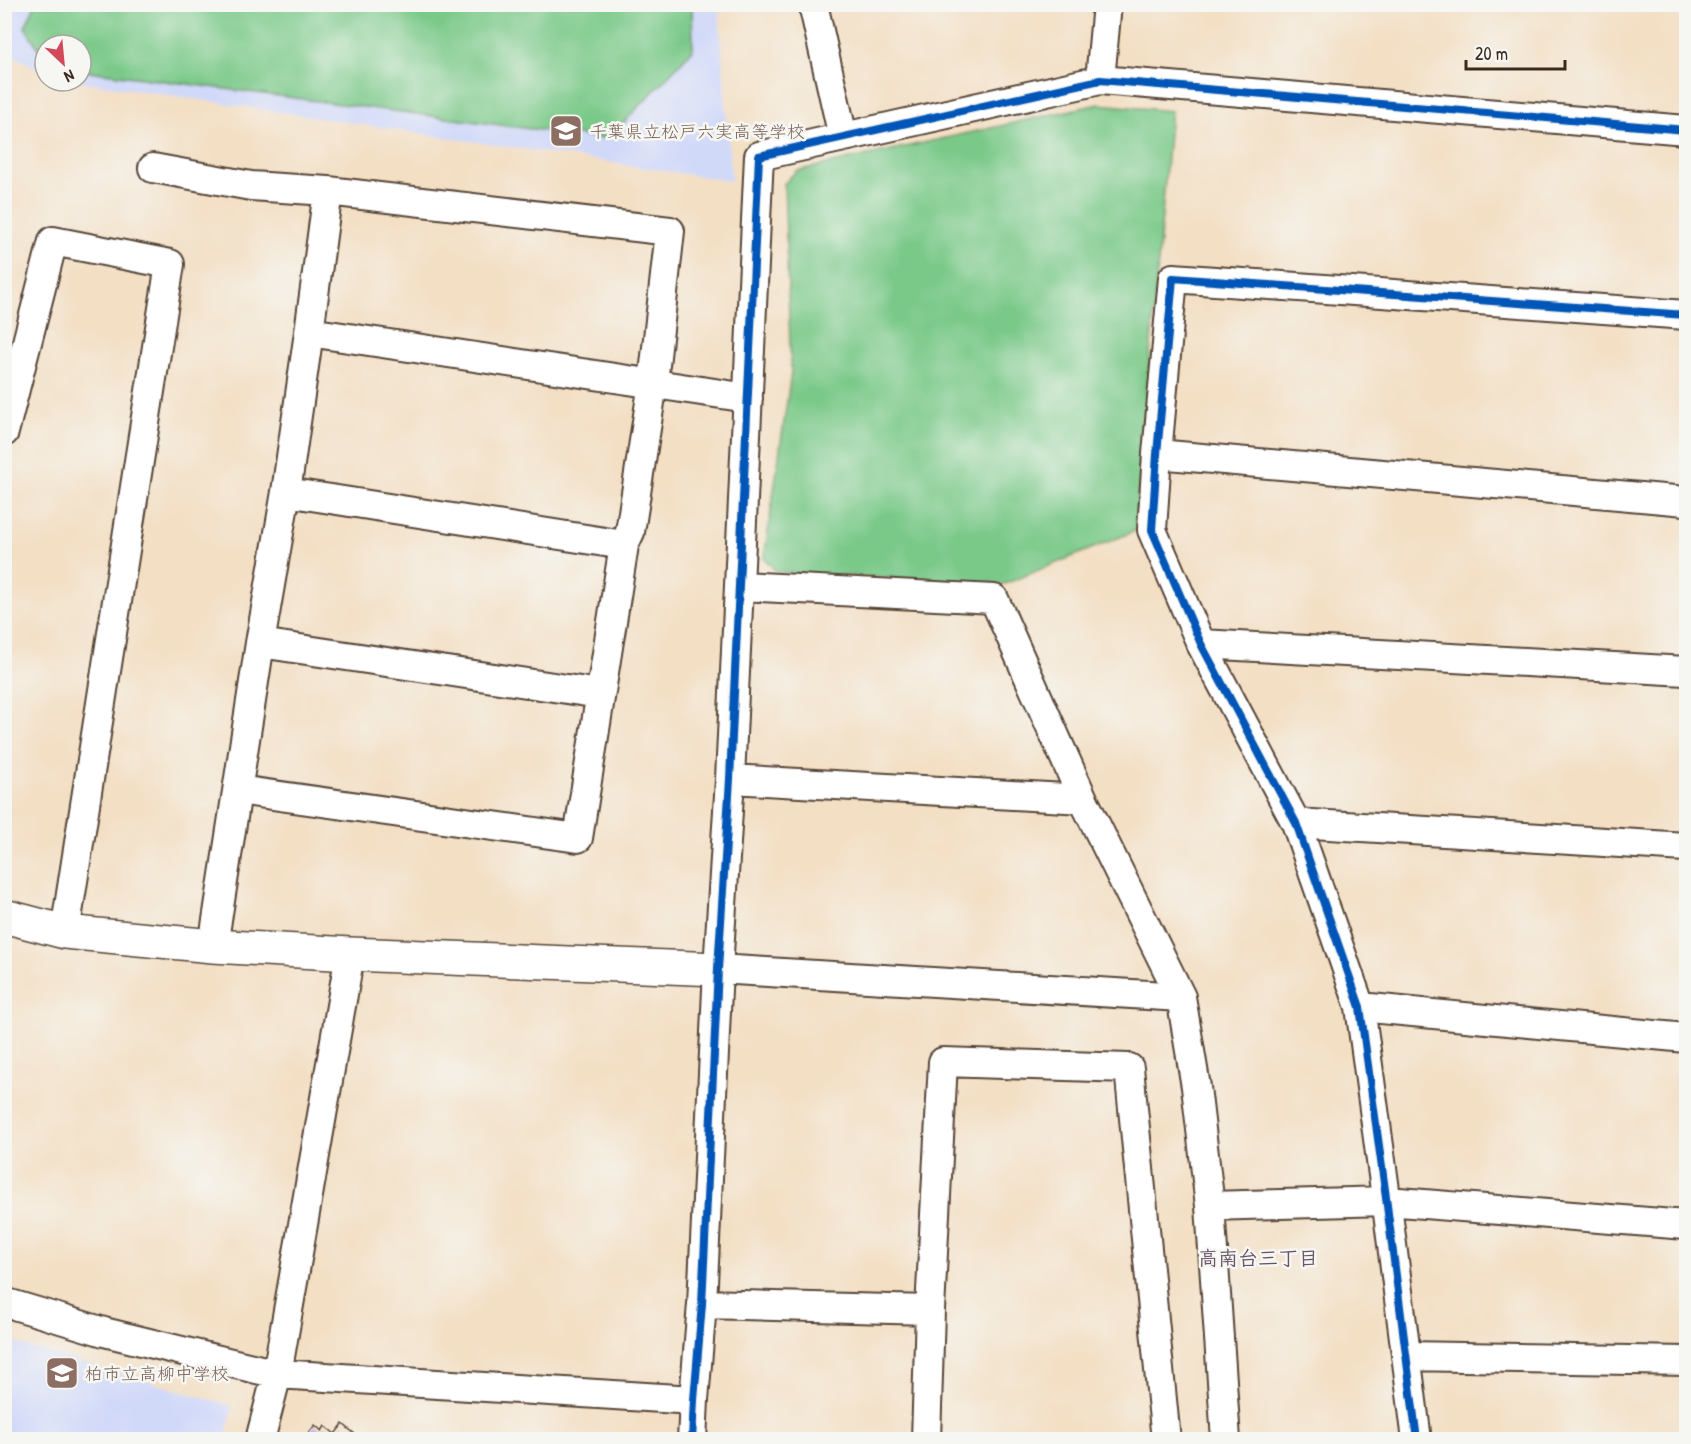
<svg xmlns="http://www.w3.org/2000/svg" width="1691" height="1444" viewBox="0 0 1691 1444" font-family="'Patrick Hand','Klee One',sans-serif">
<rect width="100%" height="100%" fill="#f6f6f2"/>
<filter id="ink" filterUnits="userSpaceOnUse"><feTurbulence type="fractalNoise" baseFrequency=".0167" numOctaves="2"/><feDisplacementMap in="SourceGraphic" scale="12" xChannelSelector="R" yChannelSelector="G"/><feConvolveMatrix kernelMatrix="1 2 1 2 8 2 1 2 1" color-interpolation-filters="sRGB"/></filter>
<filter id="wash" filterUnits="userSpaceOnUse"><feTurbulence type="fractalNoise" baseFrequency=".008" numOctaves="4" result="noise"/><feDisplacementMap in="SourceGraphic" scale="24" xChannelSelector="R" yChannelSelector="G"/><feGaussianBlur stdDeviation="1.35" result="paint"/><feColorMatrix in="noise" values="0 0 0 0 0 0 0 0 0 0 0 0 0 0 0 0 0 1.4 0 .05"/><feComposite in="paint" operator="in"/></filter>
<g filter="url(#wash)">
<rect width="100%" height="100%" fill="#f3dfc4"/>
<path fill="#d1d9f9" d="M4,5H719L731,181L77,81H81V45H45V72L5,52Z
M4,1340L233,1406L225,1439H5Z"/>
<path fill="#7ac989" stroke="#5a7a54" stroke-width="1.5" d="M35,5H692L693,50L608,139L81,70V45H45V59L25,27Z
M1099,104L1171,111L1135,531L1005,584L777,572L764,559L791,373L784,184L796,171Z"/>
<g id="blocks">
<path fill="#bda5ef" d="M343,1424L356,1435L353,1440H303L315,1425L322,1431L325,1426L335,1434Z"/>
</g>
</g>
<g filter="url(#ink)">
<use href="#blocks" fill-opacity="0" stroke="#574537" stroke-width="1.5"/>
<g fill="none" stroke-linecap="round" stroke-linejoin="round">
<defs>
<path id="minor" d="M813,4L843,137
M1100,80L1107,4
M153,168L251,186L328,191L670,231L653,383L630,532L624,545L578,838L238,790
M309,332L748,398
M4,432L53,241L170,264L65,932
M1157,454L1686,501
M286,492L624,545
M740,586L994,599L1083,799L1181,997L1196,1087L1210,1206L1226,1440
M260,643L600,694
M1201,644L1686,671
M730,779L1083,799
M1296,823L1686,847
M213,946L260,643L286,492L309,332L328,191
M718,969L1181,997
M1360,1007L1686,1038
M1210,1206L1387,1201L1686,1225
M4,1302L104,1332L277,1374L694,1400
M702,1304L930,1310
M1406,1356L1686,1361
M260,1440L277,1374L350,954
M692,1440L694,1400L702,1304L718,969L730,779L759,156L1100,80L1686,130
M926,1440L930,1310L943,1062L1129,1068L1166,1440
M1417,1440L1385,1190L1360,1007L1296,823L1201,644L1152,530L1157,454L1173,278L1686,315"/>
<path id="tertiary" d="M4,916L65,932L213,946L350,954L718,969"/>
</defs>
<use href="#minor" stroke="#574537" stroke-width="32"/>
<use href="#tertiary" stroke="#574537" stroke-width="36"/>
<use href="#minor" stroke="#fff" stroke-width="28"/>
<use href="#tertiary" stroke="#fff" stroke-width="33"/>
<defs>
<path id="cycleway" d="M692,1440L694,1400L702,1304L718,969L730,779L759,156L1100,80L1686,130
M1417,1440L1385,1190L1360,1007L1296,823L1201,644L1152,530L1157,454L1173,278L1686,315"/>
</defs>
<use href="#cycleway" stroke="#f6f6f2" stroke-width="11"/>
<use href="#cycleway" stroke="#0057b8" stroke-width="8"/>
</g>
</g>
<defs>
<symbol id="school-square" viewBox="-11 -11 22 22"><rect x="-9" y="-9" width="18" height="18" rx="4" fill="#8d6e63" stroke="#f6f6f2"/><path d="M0-5L7-2L0 1L-7-2ZM-4 1L0 2.5L4 1V4Q0 6-4 4Z" fill="#fff"/></symbol>
</defs>
<g fill-rule="evenodd">
<use href="#school-square" x="547" y="112" width="38" height="38"/>
<use href="#school-square" x="43" y="1354" width="38" height="38"/>
</g>
<g text-anchor="middle" dominant-baseline="central" stroke-width="5" stroke-linejoin="round" paint-order="stroke">
<g font-size="18" fill="#785e54" stroke="#f6f6f2" text-anchor="start">
<text x="589" y="131">千葉県立松戸六実高等学校</text>
<text x="85" y="1373">柏市立高柳中学校</text>
</g>
<g font-size="20" font-weight="bold" fill="#685567" stroke="#f6f6f2">
<text x="1258" y="1257">高南台三丁目</text>
</g>
</g>
<rect width="1691" height="1444" fill="none" stroke="#f6f6f2" stroke-width="24"/>
<g transform="translate(63 63) rotate(154)"><circle r="28" fill="#f6f6f2" stroke="#aba49d" stroke-width="1.5"/>
<path d="M0-4.5L10 22L0 15L-10 22Z" fill="#d1495b"/>
<text y="-9" font-size="16" font-weight="bold" text-anchor="middle" fill="#3b2a1e">N</text>
</g>
<path d="M1466 60v9h99v-9" fill="none" stroke="#3b2a1e" stroke-width="3"/>
<text x="1475" y="60" font-size="18" fill="#3b2a1e" stroke="#f6f6f2" stroke-width="4.5" paint-order="stroke">20 m</text>
</svg>
